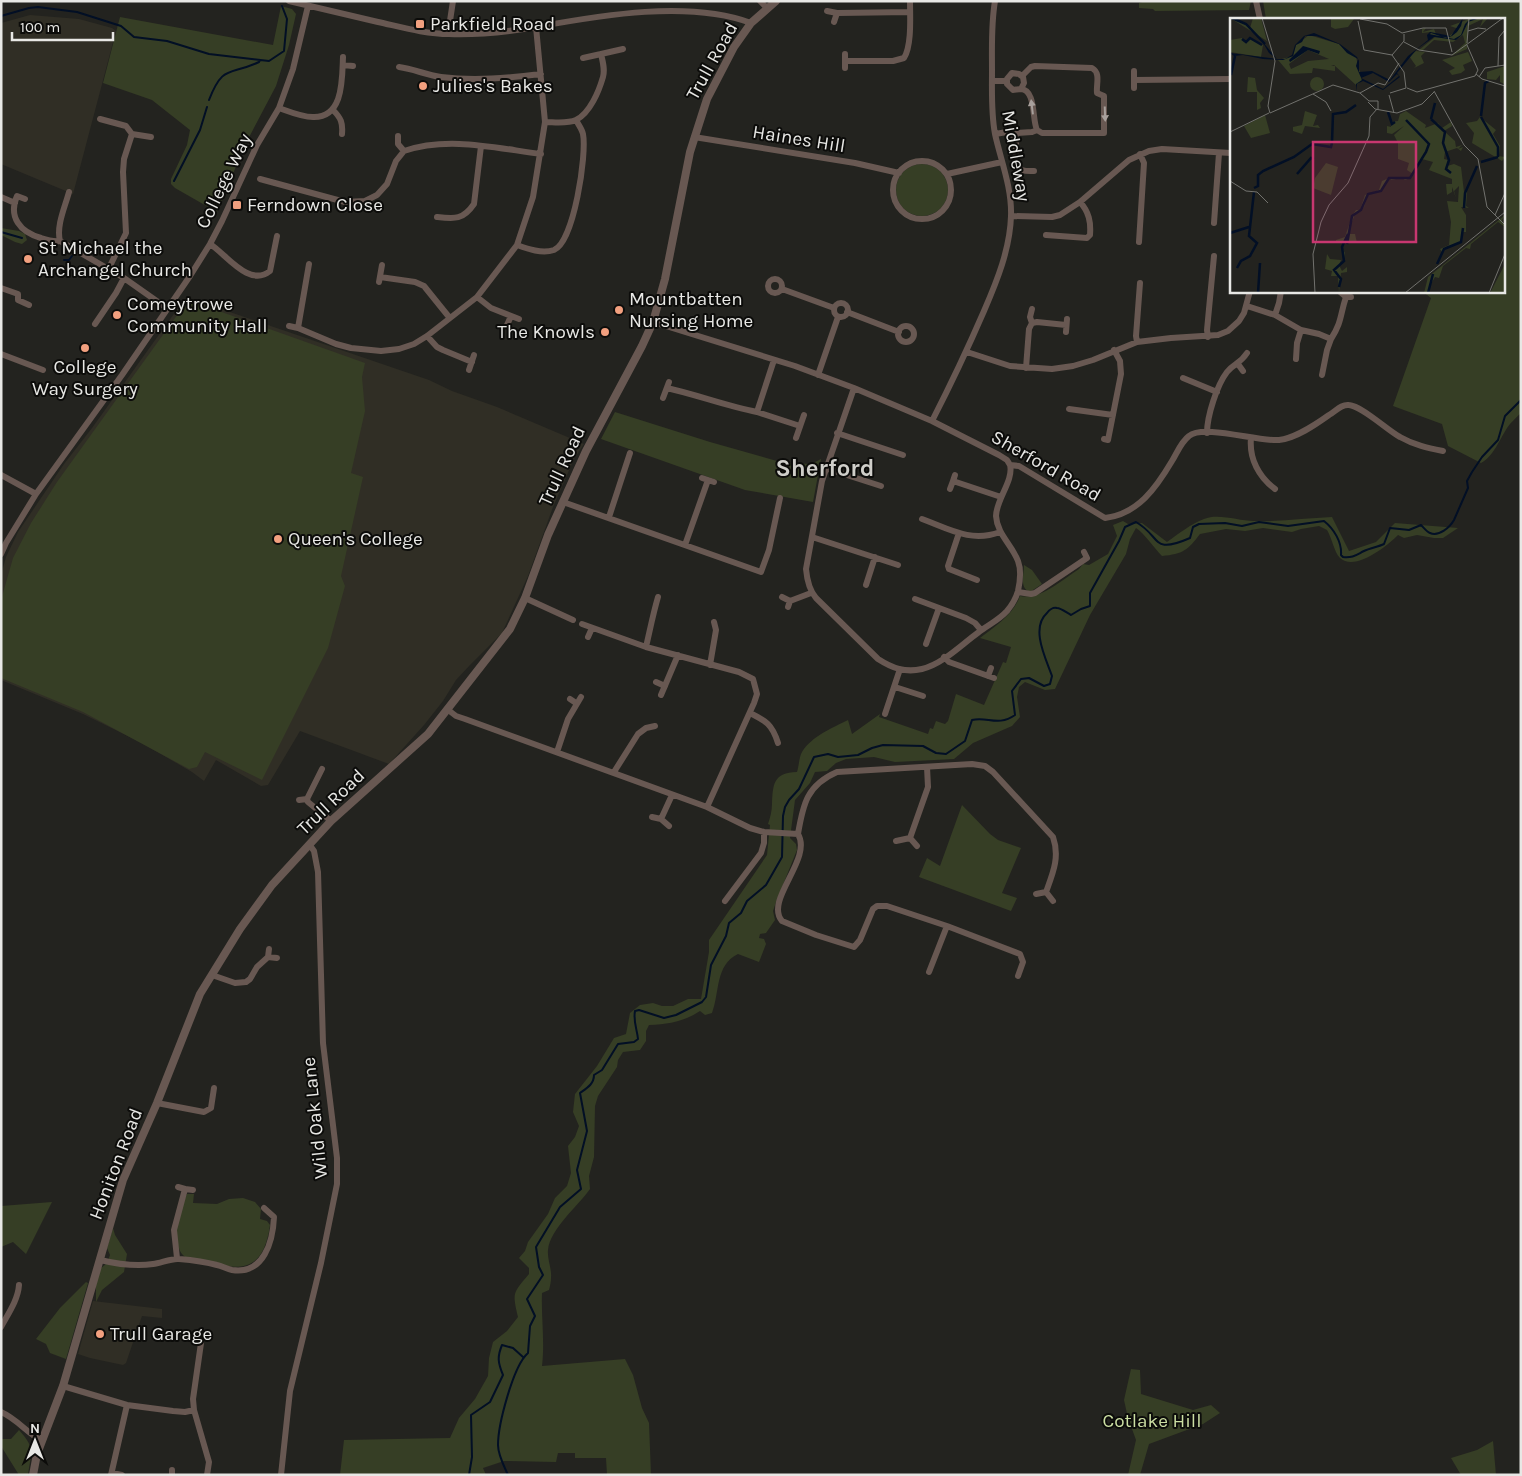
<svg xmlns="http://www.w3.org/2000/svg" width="1522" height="1476" viewBox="0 0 1522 1476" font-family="Karla,sans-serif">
<rect width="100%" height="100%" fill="#23231f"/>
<path fill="#302e25" d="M30,15L79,19L112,28L116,31L73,194L1,164V23Z
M186,297L429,380L452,391L497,407L584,444L574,459L553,507L528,576L502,633L470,665L456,680L443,701L424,725L389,764L300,731L268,785L261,786L216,760L204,781L192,772L140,742L83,714L1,680V575L6,557L18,532L64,464L92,428Z
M93,1301L162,1309V1318L142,1316L126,1363L123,1365L90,1358L78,1354Z"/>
<path fill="#363e25" d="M1251,1L1249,10L1155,11L1153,9L1139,8V3L1142,2Z
M1263,1H1521V413C1516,418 1511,422 1507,428C1500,439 1493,457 1481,463L1448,446L1442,424L1393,406L1431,298L1422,291H1503V19H1266Z
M281,6L292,9L296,14L289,45L276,86L245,145L217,212L175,188L171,184V179L187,145L190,130L152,100L103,83L120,17L273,45Z
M896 190a26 26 0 1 1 52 0a26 26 0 1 1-52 0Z
M1,228L19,231L25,234L27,240L22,244L15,242L1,235Z
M188,300L365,363L362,377L365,411L351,473L363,477L341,576L345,586L328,648L262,780L205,752L197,767L189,769L83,712L1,678V600L13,558L31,523L57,482Z
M615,412L710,442L784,463L811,464L821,459L813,502L745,490L601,439Z
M1332,517L1349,551L1376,542L1395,523L1458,528L1443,538H1434L1417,535L1404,538L1398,535C1387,546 1355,572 1340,558C1334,552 1332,538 1327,530L1319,526L1301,529L1292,532L1263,528L1245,531L1226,529L1200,534C1188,550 1183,554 1162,556C1154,548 1145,534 1136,528L1130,539L1126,554L1090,615L1055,689L1045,690L1025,682L1019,687L1017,697L1020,717L1012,726L973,743L954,759L895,762L874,757L846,759L836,763L827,771L815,772L810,783L795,800L790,838L796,844L797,850L776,902L773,911L775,920L766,933L760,934L759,938L764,939L766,944L759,962L738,954C715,965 720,992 712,1013L705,1015L700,1011C683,1022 669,1024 649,1025L646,1031V1041L640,1050L623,1052L618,1060L617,1067L598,1096L595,1106L594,1157L589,1176L590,1189C578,1206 550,1229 548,1250C547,1259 552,1269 551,1278C551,1282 550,1286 549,1290L542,1293C541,1317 545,1341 542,1366L625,1359L633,1375L642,1408L649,1423L651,1475H607L606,1458H575V1453H558L556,1462L504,1461L483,1468L486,1475H340L344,1440L450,1438L459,1418L475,1399L488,1376L489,1358L493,1342L507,1331L518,1317C512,1292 513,1293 529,1274V1268L519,1258L525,1251L528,1242L548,1214L555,1198L567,1186L571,1173L568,1146L575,1137L579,1126L573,1112L575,1094L597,1066L614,1038L626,1034L630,1013L640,1005L653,1003L662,1006H673L688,999H701L709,952V940L767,855L770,825L768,824C770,818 772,811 772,804C773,784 773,773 797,772C799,766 799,757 802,752C812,736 832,728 848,720L852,734L880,714L879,717L928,734L930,728L933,729L936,721L945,724L948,721L956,694L984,705L1003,662L1006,663L1011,647L980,638C995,626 1013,615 1020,596C1041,600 1062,580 1079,569L1083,564L1089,565L1108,554L1117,536L1113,525L1123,521L1128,524L1142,523L1167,542C1178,534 1191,524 1204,519C1219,513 1238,521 1254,521C1280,522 1306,518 1332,517Z
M1024,565L1032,570L1042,584L1030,592C1019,588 1024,575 1024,565Z
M962,805L990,834L998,840L1021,848L1002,893L1017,898L1011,911L919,877L927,858L940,866Z
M187,1194H194L193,1203L217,1204L229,1199L243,1198L255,1202L261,1209L260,1219L267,1221L270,1225C262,1284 227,1266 185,1257C170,1246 179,1208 187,1194Z
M52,1202L26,1254L13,1242L1,1247V1206Z
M113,1228L115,1235L127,1254L124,1272L102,1290L96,1302V1285L100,1269L107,1263L110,1255L107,1248Z
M86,1282L88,1283L66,1359L50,1353L46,1344L36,1339L60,1308Z
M1131,1369L1140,1370L1141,1394L1193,1410L1211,1405L1220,1413L1203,1424L1149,1444L1140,1475H1128L1136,1440L1128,1418L1124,1400Z
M19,1430C36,1449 31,1452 28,1475H19L1,1446V1439H11Z
M1493,1441L1496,1475H1461L1451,1458L1477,1450Z"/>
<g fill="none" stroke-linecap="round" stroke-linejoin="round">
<path stroke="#020f25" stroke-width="2" d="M1,16L29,8L38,7L77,12L121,26L134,37L167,41L209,54L269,61L284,51L287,19L282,6
M209,100C223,64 229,76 259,62L260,60
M174,181L200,130L207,107
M1,232L22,238
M64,260H69L72,256
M469,1475L472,1457L471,1415L490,1402L503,1375C498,1363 497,1357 502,1345L513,1348L523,1357
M508,1475C504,1466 498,1455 498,1445C498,1425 513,1366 528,1353L530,1326L535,1316L527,1299L543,1275L539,1267L536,1247L560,1207L581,1189L577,1170L587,1131L580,1093C587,1088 594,1084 594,1075L602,1070L618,1044L634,1042L638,1039C637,1029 633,1021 635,1011L639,1010L664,1018L676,1015L702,1002L706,997L711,965L726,936L729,923L741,913L747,901L766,885L782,857L783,816L785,807L789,800L799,789L814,757L828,754L838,757L858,755L872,748L883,745L923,746L936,753L946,754L965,741L972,720C987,716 998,727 1015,715L1012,691L1021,679L1029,678L1044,686L1050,684L1052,676C1046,659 1030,628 1047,613C1049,610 1053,607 1057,608C1061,608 1067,613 1071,615L1081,609L1090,606V593L1119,541L1125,527L1136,522C1162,537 1151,555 1190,538L1193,527L1199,524L1225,523L1242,526L1259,522L1288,526L1324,521C1334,529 1342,542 1341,555L1343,557C1353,558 1356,555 1364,551C1370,548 1378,547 1384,544L1390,528L1409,530L1421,525C1424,528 1427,532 1430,533C1439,537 1450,527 1454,520L1468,488L1467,481L1472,472L1482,457L1498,440L1505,416L1521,400"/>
<path stroke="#685852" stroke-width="6" d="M289,1C318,8 348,15 378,22C401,27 425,34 449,34C478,35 507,32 536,27C602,15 689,0 751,23
M760,1L768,9
M1256,1L1260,19
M827,11L837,13
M834,22L837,13L910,12
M448,34L453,1
M601,54L623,49
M845,61H893L904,58C912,45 910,16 910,1
M343,65L353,66
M399,67C414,69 426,75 441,77C475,81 508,78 541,74
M845,68V54
M1134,71V88
M1134,80L1231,79
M992,81H1007
M1021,89L1024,83L1023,77L1019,74L1012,73L1007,79V84L1013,90C1015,90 1018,89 1021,89C1036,90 1032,120 1037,130
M279,108C290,112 302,117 313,117C344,118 342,78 343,57
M333,110C341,118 343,123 342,134
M100,119L126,126L132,134L151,137
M545,122C554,122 567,124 576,120C590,113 599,91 603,77C605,70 603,62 601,54L583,58
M995,134L1007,132L1015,136L1017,133L1032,132L1037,130L1042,133H1104V96L1097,93C1096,84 1101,73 1092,68L1035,66L1031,67L1022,76
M398,136V144L404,151C448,136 495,148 541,154
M1015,136L1016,138V165C1020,172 1027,171 1034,171
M694,137L855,163L899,173
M893 190a29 29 0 1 1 58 0a29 29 0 1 1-58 0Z
M947,174L1002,162
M260,179L345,202L365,201L377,195L387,184L396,161L404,151
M1,197L15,203
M25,199L17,196C8,217 20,232 41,238C47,240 53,242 60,241
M1011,216L1052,217L1060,215L1080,202L1129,160L1149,151L1162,149L1231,153
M437,217C455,219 463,220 474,204L481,146
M1214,223L1219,153
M1046,235L1087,238L1090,235C1091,222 1089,212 1080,202
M60,241L124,278L168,309
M60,241C56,226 65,207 69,192
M1139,242L1144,163L1140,154
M210,244C226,254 249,288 270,271L277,236
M517,245C528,249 542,254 554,250C574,242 587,154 583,134C582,129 578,124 576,120
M309,264L298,328L336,344L351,348L381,351L399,349L414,344L427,336L477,297L517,245L533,197L545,122L536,27
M109,268L126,233L123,172L124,159L132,134
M380,277L415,282L424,286L449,317
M768 286a7 7 0 1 1 14 0a7 7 0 1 1-14 0Z
M379,282L382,265
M1,288L18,294V300L29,305
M782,289L834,308
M1339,291L1346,297H1351
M477,297L491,308L519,319
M834 310a7 7 0 1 1 14 0a7 7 0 1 1-14 0Z
M1247,306L1275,315L1301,330L1319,334L1331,339C1342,322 1340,315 1346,297
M1032,309L1030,317L1032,323
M847,312L899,332
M1275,315L1279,303L1281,291
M653,322L795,366L854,388L932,421L999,455L1007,460L1010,465L1019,466L1105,518C1138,514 1156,488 1172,461C1177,453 1181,442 1189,436C1204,424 1258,442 1279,440C1296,438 1315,425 1329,415C1336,411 1341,404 1349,405C1362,406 1387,430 1400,437C1414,445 1428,448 1443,451
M95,324L116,293L124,278
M507,325L511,316
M289,326L298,328
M898 334a8 8 0 1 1 16 0a8 8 0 1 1-16 0Z
M1066,332L1067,319
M427,336L437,347L443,350L472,362
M1208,337L1207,330L1214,256
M1137,342L1136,336L1140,283
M967,352L1010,366L1052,369L1073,366L1093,360L1137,342L1171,338L1218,335L1228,331L1239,321L1244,313L1250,291
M1,354L43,370
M1296,359L1297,343L1301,330
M1238,364L1243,371
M1026,368L1029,329L1032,323L1037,322L1066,325
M469,370L474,355
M818,375L838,317
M1322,375L1327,350L1331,339
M1183,378L1217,392
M667,388C698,395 726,406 757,412L774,360
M854,388L822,481L806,569C807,580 809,590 816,598L878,659C892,668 905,673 922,669C943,664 962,644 979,632C988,625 999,620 1007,611C1012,605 1016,598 1018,591C1020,582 1021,569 1018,561C1012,545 997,534 996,516C996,500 1014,480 1010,465
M663,398L669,382
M1069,409L1113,415
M757,412L800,426
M932,421C951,384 968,348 984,311C997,281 1010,249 1011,216C1012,188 1001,161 995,134C991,113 992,91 992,70C992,47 991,24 995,1
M837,433L903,455
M1207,433C1207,416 1217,385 1227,372C1234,363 1240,364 1247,353
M796,438L804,415
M1251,438C1249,459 1259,477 1275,489
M1104,439L1108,440L1121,374L1120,361L1114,350
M825,468L881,486
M1,475L36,494
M955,475L953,481L1001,497
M702,478L714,482
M950,489L953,481
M563,502L761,572L769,550L780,498
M609,517L630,453
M922,519C949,529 971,543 1000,532
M959,533L948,566L949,569L977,580
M812,537L898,565
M685,545L708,480
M1,554L6,543L36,494L122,375L190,276L210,244L222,221L257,145L279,108L293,69L308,6
M866,585L875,557
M1018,592L1031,594L1035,593L1087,558L1084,552
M782,597L790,601
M525,598L573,620
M915,599L966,618L975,623L981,630
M788,607L790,601L811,593
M582,624L646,647L739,672L753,679L757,694L754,703L707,807
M588,637L592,628
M926,644L939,608
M646,647C650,630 653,614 658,597
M944,657L949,662L994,678
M710,665L716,630L714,622
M988,676L991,668
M656,682L665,686
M895,687L923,696
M661,695L678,655
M570,699L576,703
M447,709L456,716L465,719L707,807L750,828L764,832L798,834
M750,713C766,721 772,724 778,743
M885,714L900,669
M557,752L568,719L581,697
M322,769L307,799L308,802L331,821
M614,772L638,734L646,728L655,726
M299,800L307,799
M652,817L661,819L669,826
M661,819L672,795
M798,834C813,859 764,900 782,921L816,935L854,947L860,940L873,909L877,906H887L947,926L1020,954L1023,962L1018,976
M798,834C803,804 807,785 837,772L972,764L985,766L993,772L1053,837C1060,857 1053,873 1046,892
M896,841L910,838
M917,846L910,838L928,787L927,767
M1036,894L1046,892L1053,901
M725,901L761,853L764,843V832
M268,957L277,958
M929,972L947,926
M212,975L235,983L246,982L250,979L257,967L268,957L269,949
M157,1103L204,1112L211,1108L214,1088
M185,1189L193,1190
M177,1258L174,1230L185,1189L178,1187
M100,1260C117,1264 135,1267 153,1264C161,1263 172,1258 179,1259C191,1260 206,1262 217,1265C222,1266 227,1269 232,1270C264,1275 273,1241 274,1217L264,1208
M1,1327C8,1314 18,1300 19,1285
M63,1386L127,1405L173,1411L185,1412L194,1410L193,1399L201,1343
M194,1410L209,1462L207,1475
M1,1412C17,1419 27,1433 42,1441
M112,1473L122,1475
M111,1475L127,1405
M172,1475V1470
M281,1475L290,1391L321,1263L337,1184V1158L323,1043L318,872L314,851L309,844"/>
<path stroke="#685852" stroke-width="8" d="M33,1475L37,1454L63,1386L123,1180L157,1103L200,994L240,929L272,885L331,821L428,734L510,629L525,598L548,535L586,451L642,346L653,322L665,279L690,152L707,99L734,47L751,23L776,1"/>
</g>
<defs><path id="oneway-solid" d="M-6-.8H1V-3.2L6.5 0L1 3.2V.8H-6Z" transform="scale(1.25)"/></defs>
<g fill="#a8a09c">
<use href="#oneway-solid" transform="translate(1032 107) rotate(-97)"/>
<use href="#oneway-solid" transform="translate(1105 114) rotate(88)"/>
</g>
<g fill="#f2a07f" stroke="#0c0c0a" stroke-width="2">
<rect x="415" y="19" width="10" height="10" rx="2.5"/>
<circle cx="423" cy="86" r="5"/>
<rect x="232" y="200" width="10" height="10" rx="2.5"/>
<circle cx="28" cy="259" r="5"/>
<circle cx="619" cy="310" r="5"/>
<circle cx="117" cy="315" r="5"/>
<circle cx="605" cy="332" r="5"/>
<circle cx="85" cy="348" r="5"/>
<circle cx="278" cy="539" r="5"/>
<circle cx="100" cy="1334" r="5"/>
</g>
<g text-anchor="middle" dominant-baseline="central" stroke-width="4" stroke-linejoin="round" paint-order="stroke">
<g font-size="19" fill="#e8e8e5" stroke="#0c0c0a" text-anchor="start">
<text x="430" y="24">Parkfield Road</text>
<text x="433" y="86">Julies's Bakes</text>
<text x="247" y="205">Ferndown Close</text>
<text x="38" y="248">St Michael the<tspan x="38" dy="22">Archangel Church</tspan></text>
<text x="629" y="299">Mountbatten<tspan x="629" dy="22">Nursing Home</tspan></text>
<text x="127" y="304">Comeytrowe<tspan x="127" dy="22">Community Hall</tspan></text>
<text x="595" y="332" text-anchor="end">The Knowls</text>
<text x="85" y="367" text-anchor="middle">College<tspan x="85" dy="22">Way Surgery</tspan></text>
<text x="288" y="539">Queen's College</text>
<text x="110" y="1334">Trull Garage</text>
</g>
<g font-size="19" fill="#e8e8e5" stroke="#0c0c0a">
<text transform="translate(712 61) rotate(-61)">Trull Road</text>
<text transform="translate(799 139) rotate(9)">Haines Hill</text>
<text transform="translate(1016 156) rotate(80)">Middleway</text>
<text transform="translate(224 181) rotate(-64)">College Way</text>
<text transform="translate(562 466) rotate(-65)">Trull Road</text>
<text transform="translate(1046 466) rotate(30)">Sherford Road</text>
<text transform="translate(331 802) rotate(-44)">Trull Road</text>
<text transform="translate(315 1118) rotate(-96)">Wild Oak Lane</text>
<text transform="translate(116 1164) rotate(-69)">Honiton Road</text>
</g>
<g font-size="19" fill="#ccdfa3" stroke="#0c0c0a">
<text x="1152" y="1421">Cotlake Hill</text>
</g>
<g font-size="24" font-weight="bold" fill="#cfcec9" stroke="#0c0c0a">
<text x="825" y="468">Sherford</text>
</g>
</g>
<g transform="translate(1230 18)">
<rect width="275" height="275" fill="#23231f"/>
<path d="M0,0L16,6L20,10L23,0H31L37,23ZM101,0H122L124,1L118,9L105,11L101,9ZM242,0H258L250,9L253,1L238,8L237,31L221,38L235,25L233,17L223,24L204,22L193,32H189L205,19L199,20L201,14L192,15V11L194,10H196L193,14L204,11L206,16L219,18L229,11L220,8ZM79,17L109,26L126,39L132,63L126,67L104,47L101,48H105V53L83,50L82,55L60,56L48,42L63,38L66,27ZM78,32L99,41L78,43L61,51L59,46ZM20,19L33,27L31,39L0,34V22L12,20L15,23ZM186,33L195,34L191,38L194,45L184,50L186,48L179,38ZM238,34L242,43L233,47L235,52L231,55L222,57L219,53L225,50L212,42ZM275,48L274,66L270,64V57L266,62L257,61V54ZM80 66a7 7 0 1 1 14 0a7 7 0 1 1-14 0ZM18,59L25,60L27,72L34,80L30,85L31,90L27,92V74H17ZM75,93L87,97L83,108L88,107L90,110L75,108L72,116L63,113V109L72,107ZM176,93L196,107L195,110L208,105L212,110L221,104L222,108L214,113L225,123L226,129L232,127L228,131L233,129L231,133L227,130L215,134L214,141L218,142L217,148L224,146L231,149L234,174H237L236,188L239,190L231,189L236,197V214H232L231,224L227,227L217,228L212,234L210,231L219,227L221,204L217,183L228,184L229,168L224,173L226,180L222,169V174L217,177L216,166H222V161L199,152L203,144L192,141L183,156L177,152L179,145L168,141V125L164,117L174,108L162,116L157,115V108L161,109V104L168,103L170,96ZM35,97L40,115L21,120L14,108ZM250,99L266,112L263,116L270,128L269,138L275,139L272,143L242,125L244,115L236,105L247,103ZM96,145L108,149L101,177L83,170L85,160ZM173,159L181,160L175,162L172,160L161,162L160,160L151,173L138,177L134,189L125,196L120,209V216H125L127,225L116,224L112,230L115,235L114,241L112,230L114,225L106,224V222L115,219L122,198L126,192H130L135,177L149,172L152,163L159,160ZM275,197L272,202L275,209L268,204L241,226L240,231L236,230L213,248L209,260L205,259L199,269V275H194L198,259ZM97,236L100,241L111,242L109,247L112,253L117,249V254L111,255L109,275L108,258H101L102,253L95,251ZM275,246V275H260Z" fill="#363e25" fill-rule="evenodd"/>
<path d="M233,0L231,8L227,14L222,18L216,20L201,15L199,16L224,21L231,17L235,6L238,3L245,0H250L238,4L232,17L226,22L204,19L187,31L167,55L170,59L153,72L133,63L127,66V74L126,66L132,62L126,48L128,41L117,35L109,26L86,18H75L72,24L66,27L63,38L53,42L33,41L13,37L4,38L0,35L47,41L39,35L32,23L47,41H55L62,37L65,27L74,18L84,15L110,26L127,39L129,43V54L142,53L160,62L178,38L198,22L197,17L200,14L221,18ZM143,55L159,64L167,56L169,58L153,71L131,60ZM73,28L90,33L89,36L78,32L60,44L59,42Z" fill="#020f25" fill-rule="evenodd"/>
<path fill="none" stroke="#020f25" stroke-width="2.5" d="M2,0L16,6L35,26M12,21L16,24L20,20L32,27M1,57L5,38M158,94L162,106L165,104M251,98L255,65L259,63M251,99L268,129V139M201,101L215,114L213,125L219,142L216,151L221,155M201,101L205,85M102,124L103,96L116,94L126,87M251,144L268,139M67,156L81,140L84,141M24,170L28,168V157L33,153L64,139L82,126L101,129L102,125M234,190L235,175L247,148M0,215L19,209M117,226L122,198L131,192L138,176L151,173L159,160H180L196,134L199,126L176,102M207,246L214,231L231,224L233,210M7,250L11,243L20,238L27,225L19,218L24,174M109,269L111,261L104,252L114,243L112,229L118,216M28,275L30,245M198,275L203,256"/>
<path fill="none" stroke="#72726e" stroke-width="1" d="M32,0L45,43L38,88L40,95M130,1L157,6L172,15L193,10H216L222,34M128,3L134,32L162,37L174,54L176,70M238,13L248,10L256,11M174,24L189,32L222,37L236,27M237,25L239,0M236,27L273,0M162,37L174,23V16M268,48L269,19L275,12M246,56L252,61L275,68M249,59L255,50L275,47M177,70L187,74L245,58L248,52L237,27M204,73L234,127L248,141L257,189L275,207M130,75L148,65L155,67L169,45M160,75L176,70M83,76L96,84L101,93M159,77L164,95M138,84L145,91L167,95L192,86L204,74M40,95L103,67L130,75L139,83H148V91M0,114L39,95M0,163L16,173L27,174L38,185M265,197L275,175M85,275L83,236L91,204L99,187L118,165L139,118L140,99L147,91M175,275L275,194M259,275L275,236"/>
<path fill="#c83770" fill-opacity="0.15" stroke="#c83770" stroke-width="2.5" d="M83,124H186V224H83Z"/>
<rect width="275" height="275" fill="none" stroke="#e8e8e5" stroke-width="2.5"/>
</g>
<rect width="1522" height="1476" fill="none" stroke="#e8e8e5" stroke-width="5"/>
<g transform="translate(35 1441)" stroke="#0c0c0a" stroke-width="4" paint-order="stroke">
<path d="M0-4L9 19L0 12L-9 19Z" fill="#e8e8e5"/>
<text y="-8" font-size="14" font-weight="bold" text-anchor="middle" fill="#e8e8e5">N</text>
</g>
<path d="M12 32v8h101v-8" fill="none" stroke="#e8e8e5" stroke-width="2.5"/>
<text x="20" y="32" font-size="15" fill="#e8e8e5" stroke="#0c0c0a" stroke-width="4" paint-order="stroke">100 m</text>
</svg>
